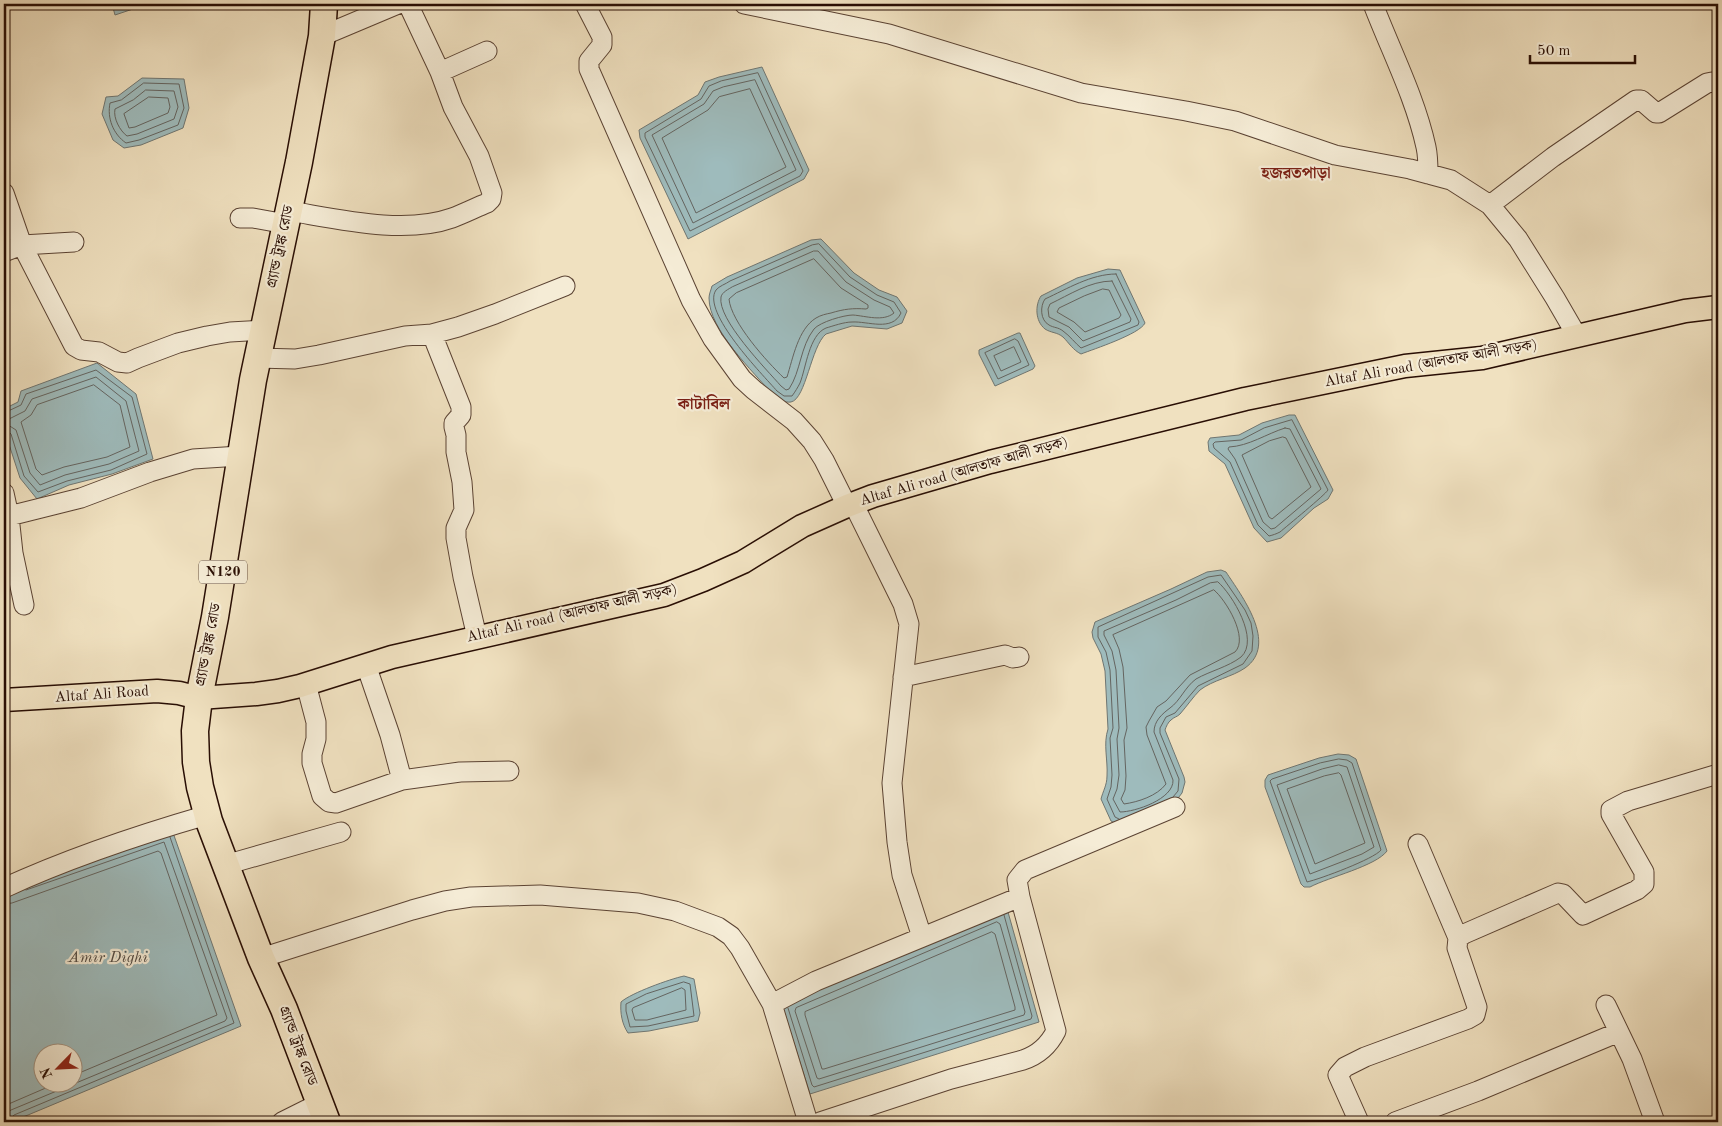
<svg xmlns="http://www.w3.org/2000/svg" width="1722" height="1126" viewBox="0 0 1722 1126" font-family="'Old Standard TT','Noto Serif Bengali',serif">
<rect width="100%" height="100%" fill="#f0e1c0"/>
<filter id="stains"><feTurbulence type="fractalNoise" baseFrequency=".004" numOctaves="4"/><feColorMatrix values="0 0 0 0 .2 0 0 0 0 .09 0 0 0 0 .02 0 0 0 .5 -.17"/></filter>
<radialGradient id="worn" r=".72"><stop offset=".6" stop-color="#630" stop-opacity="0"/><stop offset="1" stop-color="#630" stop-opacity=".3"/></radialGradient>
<path fill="#9ebbbc" stroke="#6f7672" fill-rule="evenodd" d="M112,4H174L136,8L115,15Z
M762,67L809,170L804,179L688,239L640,138L639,130L698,95L705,82L719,77Z
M142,78L184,79L189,108L183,128L141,145L124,148L113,140L102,114L106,97L118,96Z
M821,239L854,273L879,290L897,297L907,311L902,323L887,329L852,326L826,334C811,346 806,399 791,402C785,403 778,399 773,395C753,371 709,330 709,298C709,294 711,290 712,286L727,277L811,240Z
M1108,269L1120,270L1145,323C1140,334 1094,349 1081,354C1073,350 1069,343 1063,337C1057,332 1051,333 1045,329C1035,321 1035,305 1041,296L1077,278Z
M1018,333H1020L1035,366L1033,369L995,386L979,354V350Z
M97,363L136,394L153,459L112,474L69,485L37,499L20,478L4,429V409L18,402L21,391Z
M1289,415H1295L1333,490L1328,499L1314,508L1281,538L1267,542L1254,528L1225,464L1209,451L1208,442L1210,438L1239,435L1262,423Z
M1221,570L1226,572C1241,595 1279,644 1245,668C1232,677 1213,680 1200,690C1193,697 1187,706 1180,714C1177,717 1174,717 1171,720C1168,722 1166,727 1165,730L1184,777L1185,782L1182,793L1175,802L1117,824L1111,821L1101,799C1103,791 1107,785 1107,776C1108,760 1103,744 1108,729L1105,671L1101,654L1093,638L1092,632L1095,622L1171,589L1207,572Z
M1338,754L1349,755L1356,759L1387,851C1376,866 1329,877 1310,887H1304L1301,884L1265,787V780L1268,775L1319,758Z
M171,827L241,1026L28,1115L10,1122H4V886ZM42,1054H72V1084H42Z
M1006,905L1039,1022L810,1094L781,1002Z
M684,976L694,979L700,1013L698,1021L649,1031L628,1033C622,1024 620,1013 621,1002C631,993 670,979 684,976Z"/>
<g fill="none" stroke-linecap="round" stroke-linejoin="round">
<path stroke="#646460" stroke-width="1" d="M758,73L803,171L800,176L690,231L645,137V133L701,99L709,86L721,81Z
M755,80L796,170L693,223L652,135L704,104L713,91L723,87Z
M144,83L179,84L184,108L178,125L139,140L126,143C113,134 107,118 110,103L121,100Z
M750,89L786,167L696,213L662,138L708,110L719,97Z
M146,90L174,91L178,107L174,119L137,134L127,136C120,131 113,118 115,109L133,100Z
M149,97L168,98L170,107L168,113L135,127L129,128L124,114Z
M819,244L850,277L877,295L894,302L901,313C892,332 868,321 852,322C844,322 833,326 826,328C809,335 806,368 800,383C798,387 795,392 792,396H784L777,391C763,375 701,312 716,290C719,286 726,284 730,281L812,245Z
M814,251H818L846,282L874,300L890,307L894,313C883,322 866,316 853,315C844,315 820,322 814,329C800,347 801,371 789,389L786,390L781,386C766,369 717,319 721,297C722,292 729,289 732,287Z
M814,259L841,288L868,305V308L866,309C853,308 844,309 831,313C826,314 821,315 816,318C798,329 793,358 787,377L784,378C767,362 731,322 729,299L736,293Z
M1116,274L1139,322L1138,325L1081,348C1075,343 1070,336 1063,331C1058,327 1054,328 1049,325C1040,320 1040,306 1045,299C1067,289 1091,274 1116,274Z
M1112,281L1131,319L1130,322L1083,341L1069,327L1049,317L1048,309L1050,304C1069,295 1090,281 1112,281Z
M1103,289L1109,290L1121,315L1119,318L1085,332L1074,322L1057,312L1059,308L1084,296Z
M1015,339L1018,341L1029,365L998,379L985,353Z
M1014,347L1021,362L1001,371L994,356Z
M94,385L120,405L130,447L107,457L64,467L42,475L36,469L21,422L31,415L37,405Z
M4,413L21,405L26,394L96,370L132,397L147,454L111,470L67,481L38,492L24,476L11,434L8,431H4
M4,420L5,421L25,411L32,399L96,377L126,401L139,451L109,464L65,475L40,485L30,473L16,430L5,423L4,424
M1292,420L1328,490C1325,495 1287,526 1280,532C1276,534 1273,535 1269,536L1258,525L1230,462L1214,448L1213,444L1215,442L1241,440L1264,428Z
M1285,428L1290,429L1321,489L1275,528L1271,529L1263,522L1235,459L1228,449L1229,447C1249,446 1266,434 1285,428Z
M1283,437L1286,438L1311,487L1272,519L1269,517L1242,455L1269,441Z
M1218,582C1232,594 1260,640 1241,657C1228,667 1210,671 1196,679C1185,687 1180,701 1170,708C1162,714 1154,721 1154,732L1173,780C1174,799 1135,812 1120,812L1113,799L1117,789L1119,775L1117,739L1119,728L1116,670L1112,651L1104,635V631L1176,600L1210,583Z
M1214,590C1226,600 1249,638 1235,652L1190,675L1166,701L1157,707L1149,721L1146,727L1147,735L1166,784C1157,796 1138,802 1124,804L1121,799L1125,790L1126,776L1124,740L1127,728L1123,667L1119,649L1113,635Z
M1339,759L1347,760L1352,763L1381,850C1374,859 1320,879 1307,882L1270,781L1272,779L1320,763Z
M1339,765L1347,767L1374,847L1362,854L1310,874L1277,785L1322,769Z
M1339,773L1341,775L1365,843L1315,864L1287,789L1324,776Z
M1119,819L1115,817L1107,799L1111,787L1112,775L1110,738L1113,728L1110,670L1106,652L1098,637V627L1208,577L1221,575L1245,610L1251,623L1253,636L1252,651L1243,664L1198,686L1175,713L1166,717L1160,728V733L1179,779L1178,791L1173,797
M4,904L12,903L158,851L161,853L217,1015L72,1076
M997,922L1000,924L1025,1012L1024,1015L819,1079L817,1078L795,1011L796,1008Z
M992,932L995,934L1015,1007V1010L824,1069H822L805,1015V1012Z
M684,982L690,984L694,1016L648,1026L630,1027L626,1011V1004L646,994Z
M682,988L685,990L686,1010L647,1020H635L632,1010L633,1008Z
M788,1008L812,1085L814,1087L1031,1019L1032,1016L1004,915
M4,1106L55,1084
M4,1122L6,1114L11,1110L225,1021L227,1018L164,842L26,890
M10,1122L11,1118L14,1115L234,1023L170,837"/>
<defs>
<path id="minor" d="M585,4L602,37V45L589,61V69L691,300L713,339L742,379L754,390L794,421L812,441L824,460L847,506
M744,4L889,34L1081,93L1186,111L1235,121L1335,155L1410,169L1451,180L1490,205L1518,239L1555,298L1577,336
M1373,4C1391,51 1415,97 1426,147C1428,156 1428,165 1428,174
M322,36L398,4
M440,72L487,51
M4,193L22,245L74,346L81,350L99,352L118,362L127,363L138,358L178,343L207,336L230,332L263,330
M1490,205L1553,157L1636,100H1641L1656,113H1659L1707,83L1712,82L1718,84
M289,211C338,219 404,235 452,218C463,214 475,208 487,203L491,199L492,193L479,156L453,107L440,72L408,4
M240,218H253L286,224
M4,252L22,245L74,242
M432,334L461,407V415L454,423V427L456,435V452L462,482L464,510L456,528V538L463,577L477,637
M257,358L295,359L319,355L405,336L432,334L458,327L495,314L565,286
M4,493L9,516L81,498L150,472L193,459L240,456
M853,503L903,604L909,624L892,783L897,842L902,875L922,937
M9,516L13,553L24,605
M366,665L390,735L402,780
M903,677L1005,655L1013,658L1019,657
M306,684L316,722V739L312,754V763L322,796L329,802L336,803L402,780L460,772L509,771
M1418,844L1458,938
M225,865L341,832
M4,888C69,858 138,835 207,815
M261,958L412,910L445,901L471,897L540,895L638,903L675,911L718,927L731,936L740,948L772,1004L808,1122
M772,1004L816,981L1020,897
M1606,1005L1632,1059L1655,1122
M282,1122L320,1103
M820,1122L951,1079L1023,1060C1038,1055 1049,1045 1056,1031L1020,897L1017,880L1025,870L1175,807
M1359,1122L1338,1075L1345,1067L1365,1057L1468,1019L1475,1015L1477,1007L1457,948L1458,938L1464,934L1558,893L1563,894L1583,915L1637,890L1644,884V872L1611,814V810L1628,801L1718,774
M1395,1122L1478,1091L1619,1032"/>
<path id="major" d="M4,700L157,691L179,693L199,698L256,694L278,691L300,686L392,657L664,595L703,580L743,562L802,526L847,506L873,496L990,462L1245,399L1405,366L1482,358L1685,311L1718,307"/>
<path id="highway" d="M324,4L322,36L299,162L253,380L215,617L199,698L195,731L196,762L200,787L209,821L261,958L284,1009L327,1122"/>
</defs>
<use href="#minor" stroke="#5b4333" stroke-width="21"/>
<use href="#major" stroke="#290e04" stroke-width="25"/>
<use href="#highway" stroke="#290e04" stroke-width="29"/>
<use href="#minor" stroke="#f5ecd6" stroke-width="19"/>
<use href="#major" stroke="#f0e1c0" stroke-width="22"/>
<use href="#highway" stroke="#f0e1c0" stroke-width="26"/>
</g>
<g text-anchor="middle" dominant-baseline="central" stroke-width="4.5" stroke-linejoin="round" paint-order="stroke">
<rect fill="#f5ecd6" stroke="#665143" stroke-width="1" x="199" y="560.5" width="48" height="23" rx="4"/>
<g font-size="14" font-weight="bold" fill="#290e04">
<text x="223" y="572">N120</text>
</g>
<g font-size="15" fill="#290e04" stroke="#f5ecd6">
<text transform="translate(281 247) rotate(-78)">গ্র্যান্ড ট্রাঙ্ক রোড</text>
<text transform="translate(1431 364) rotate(-10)">Altaf Ali road (আলতাফ আলী সড়ক)</text>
<text transform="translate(964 472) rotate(-16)">Altaf Ali road (আলতাফ আলী সড়ক)</text>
<text transform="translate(572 614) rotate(-13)">Altaf Ali road (আলতাফ আলী সড়ক)</text>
<text transform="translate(209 645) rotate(-79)">গ্র্যান্ড ট্রাঙ্ক রোড</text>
<text transform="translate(102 695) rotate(-4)">Altaf Ali Road</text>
<text transform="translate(297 1046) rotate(69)">গ্র্যান্ড ট্রাঙ্ক রোড</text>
</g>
<g font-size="16" font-weight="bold" fill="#7a1f14" stroke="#f5ecd6">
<text x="1296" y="174">হজরতপাড়া</text>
<text x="704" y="405">কাটাবিল</text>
</g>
<g font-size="16" font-style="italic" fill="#524b44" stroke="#f5ecd6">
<text x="108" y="958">Amir Dighi</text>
</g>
</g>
<rect width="1722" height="1126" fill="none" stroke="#f0e1c0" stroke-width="20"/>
<rect x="5" y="5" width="1712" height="1116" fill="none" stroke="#290e04" stroke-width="2.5"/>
<rect x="10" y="10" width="1702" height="1106" fill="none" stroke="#290e04"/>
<g transform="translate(58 1068) rotate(246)"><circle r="24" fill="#f5ecd6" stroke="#a39382"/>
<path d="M0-4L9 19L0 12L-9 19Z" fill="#8f2418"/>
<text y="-8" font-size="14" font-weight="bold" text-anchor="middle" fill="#290e04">N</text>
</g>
<path d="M1530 55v8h105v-8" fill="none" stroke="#290e04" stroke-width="2.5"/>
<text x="1537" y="55" font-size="15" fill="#290e04" stroke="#f5ecd6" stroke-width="4" paint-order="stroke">50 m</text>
<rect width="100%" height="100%" filter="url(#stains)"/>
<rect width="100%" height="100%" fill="url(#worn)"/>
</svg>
